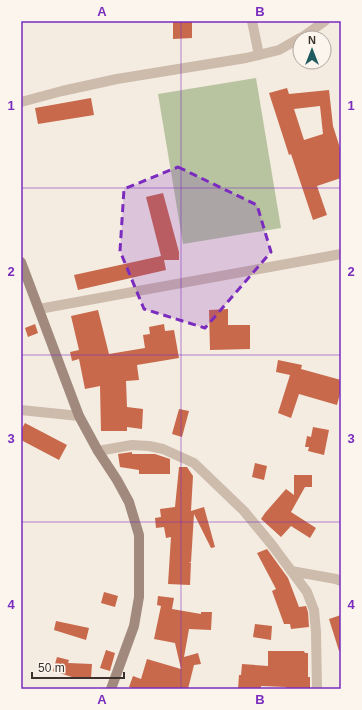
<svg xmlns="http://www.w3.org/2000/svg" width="362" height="710" viewBox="0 0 362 710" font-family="Helvetica,sans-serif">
<rect width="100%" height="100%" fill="#f4ebe1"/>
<path fill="#b8c4a0" d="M256,78L281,228L183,244L158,94Z"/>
<path fill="#c8694b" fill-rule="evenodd" d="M173,21H192V38L173,39Z
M287,88L289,94L329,90L333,126L341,151V178L317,186L327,215L313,220L291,154L289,155L269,93ZM320,106L323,134L304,140L294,109Z
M91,98L94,115L38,124L35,108Z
M163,193L179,252V260H164L166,270L78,290L74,275L161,256L146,197Z
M228,309V325H250V349L210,350L209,310Z
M98,310L109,354L145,348L143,335L150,334L149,327L164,324L165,331L174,330L179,358L137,365L139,380L126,381L127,407L143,409L142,429L127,427V431H101L100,386L85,389L79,359L72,361L70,352L79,350L71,316Z
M35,324L38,333L28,337L25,328Z
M278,360L302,365L301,369L341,380V390L337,405L299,394L291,418L278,413L290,375L276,372Z
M179,409L189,411L182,437L172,434Z
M25,423L67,445L59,460L21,440V430Z
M313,427L329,430L324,455L308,451L309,447H305L307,436L311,437Z
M132,452V454H155L170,459V474H139V470L120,467L118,454Z
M255,463L267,466L264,480L252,477Z
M179,467H187L193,476L191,511L204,507L215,547L211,548L194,514L191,562L189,563H191L190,585L168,584L171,537L166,538L164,527L156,528L155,518L161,517L160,509L175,507Z
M294,475H312V487H305L291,512L316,528L310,538L291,526L281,537L261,519L265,513L286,489L294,495Z
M267,549L288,578L299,607L306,606L308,612L309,627L291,629L290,624H284L272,591L276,589L257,553Z
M104,592L118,596L115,607L101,603Z
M158,596L174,598L172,609L201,614V612H212L211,630L189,629L184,657L198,653L201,664L194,665L188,689H136L129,687L133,676L141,679L147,659L181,669L175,643L154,639L161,606L157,605Z
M341,615V650L339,651L329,619Z
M56,621L89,628L86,640L54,630Z
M255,624L272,626L271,640L253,637Z
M106,650L115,653L110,671L100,668Z
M268,651H304L305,653H308V677H310V689H286V687L261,686V689H238L239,675H241L242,664L268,666Z
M57,657L69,660L68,663L92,664L91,678L72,677L53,671Z"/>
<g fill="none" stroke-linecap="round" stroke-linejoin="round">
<path stroke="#cdbbac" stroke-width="10" d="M252,21L259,55
M301,38L325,21
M21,102L62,91L117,79L246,58L279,50L300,38
M39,309L341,254
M21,410L79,416
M98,451L132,445L149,446L163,449L194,463L244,511L272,545L307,592L312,605L314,610L316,632L317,689
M291,571L336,579L341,581"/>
<path stroke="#a18a7d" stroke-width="10" d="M21,262L79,416L98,451L117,480L129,502L139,535V597L134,626L111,689"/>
</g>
<path fill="#7b2cbf" fill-opacity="0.2" stroke="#7b2cbf" stroke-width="3" stroke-dasharray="8 5" stroke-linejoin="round" d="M178,167L257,205L271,252L205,328L144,309L120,251L124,189Z"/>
<path fill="none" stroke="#7b2cbf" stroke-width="1" stroke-opacity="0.55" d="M181,21V689M21,188H341M21,355H341M21,522H341"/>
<rect width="362" height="710" fill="none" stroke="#fbf5ee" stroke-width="44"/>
<g transform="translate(312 50)"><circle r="19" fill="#fbf5ee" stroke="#aea6a0"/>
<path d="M0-3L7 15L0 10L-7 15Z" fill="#1f5a5e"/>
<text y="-6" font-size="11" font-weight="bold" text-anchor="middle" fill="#3b302b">N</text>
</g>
<path d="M32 672v6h92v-6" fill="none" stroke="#3b302b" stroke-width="2"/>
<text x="38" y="672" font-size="12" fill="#3b302b" stroke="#fbf5ee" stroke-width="3" paint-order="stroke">50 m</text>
<rect x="22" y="22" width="318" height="666" fill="none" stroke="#7b2cbf" stroke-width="1.5"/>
<g font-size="13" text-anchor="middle" font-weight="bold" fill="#7b2cbf">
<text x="102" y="16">A</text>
<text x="260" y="16">B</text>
<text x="11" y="110">1</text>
<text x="351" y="110">1</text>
<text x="11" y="276">2</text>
<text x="351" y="276">2</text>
<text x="11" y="443">3</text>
<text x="351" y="443">3</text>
<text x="11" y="609">4</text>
<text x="351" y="609">4</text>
<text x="102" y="704">A</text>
<text x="260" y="704">B</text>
</g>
</svg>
